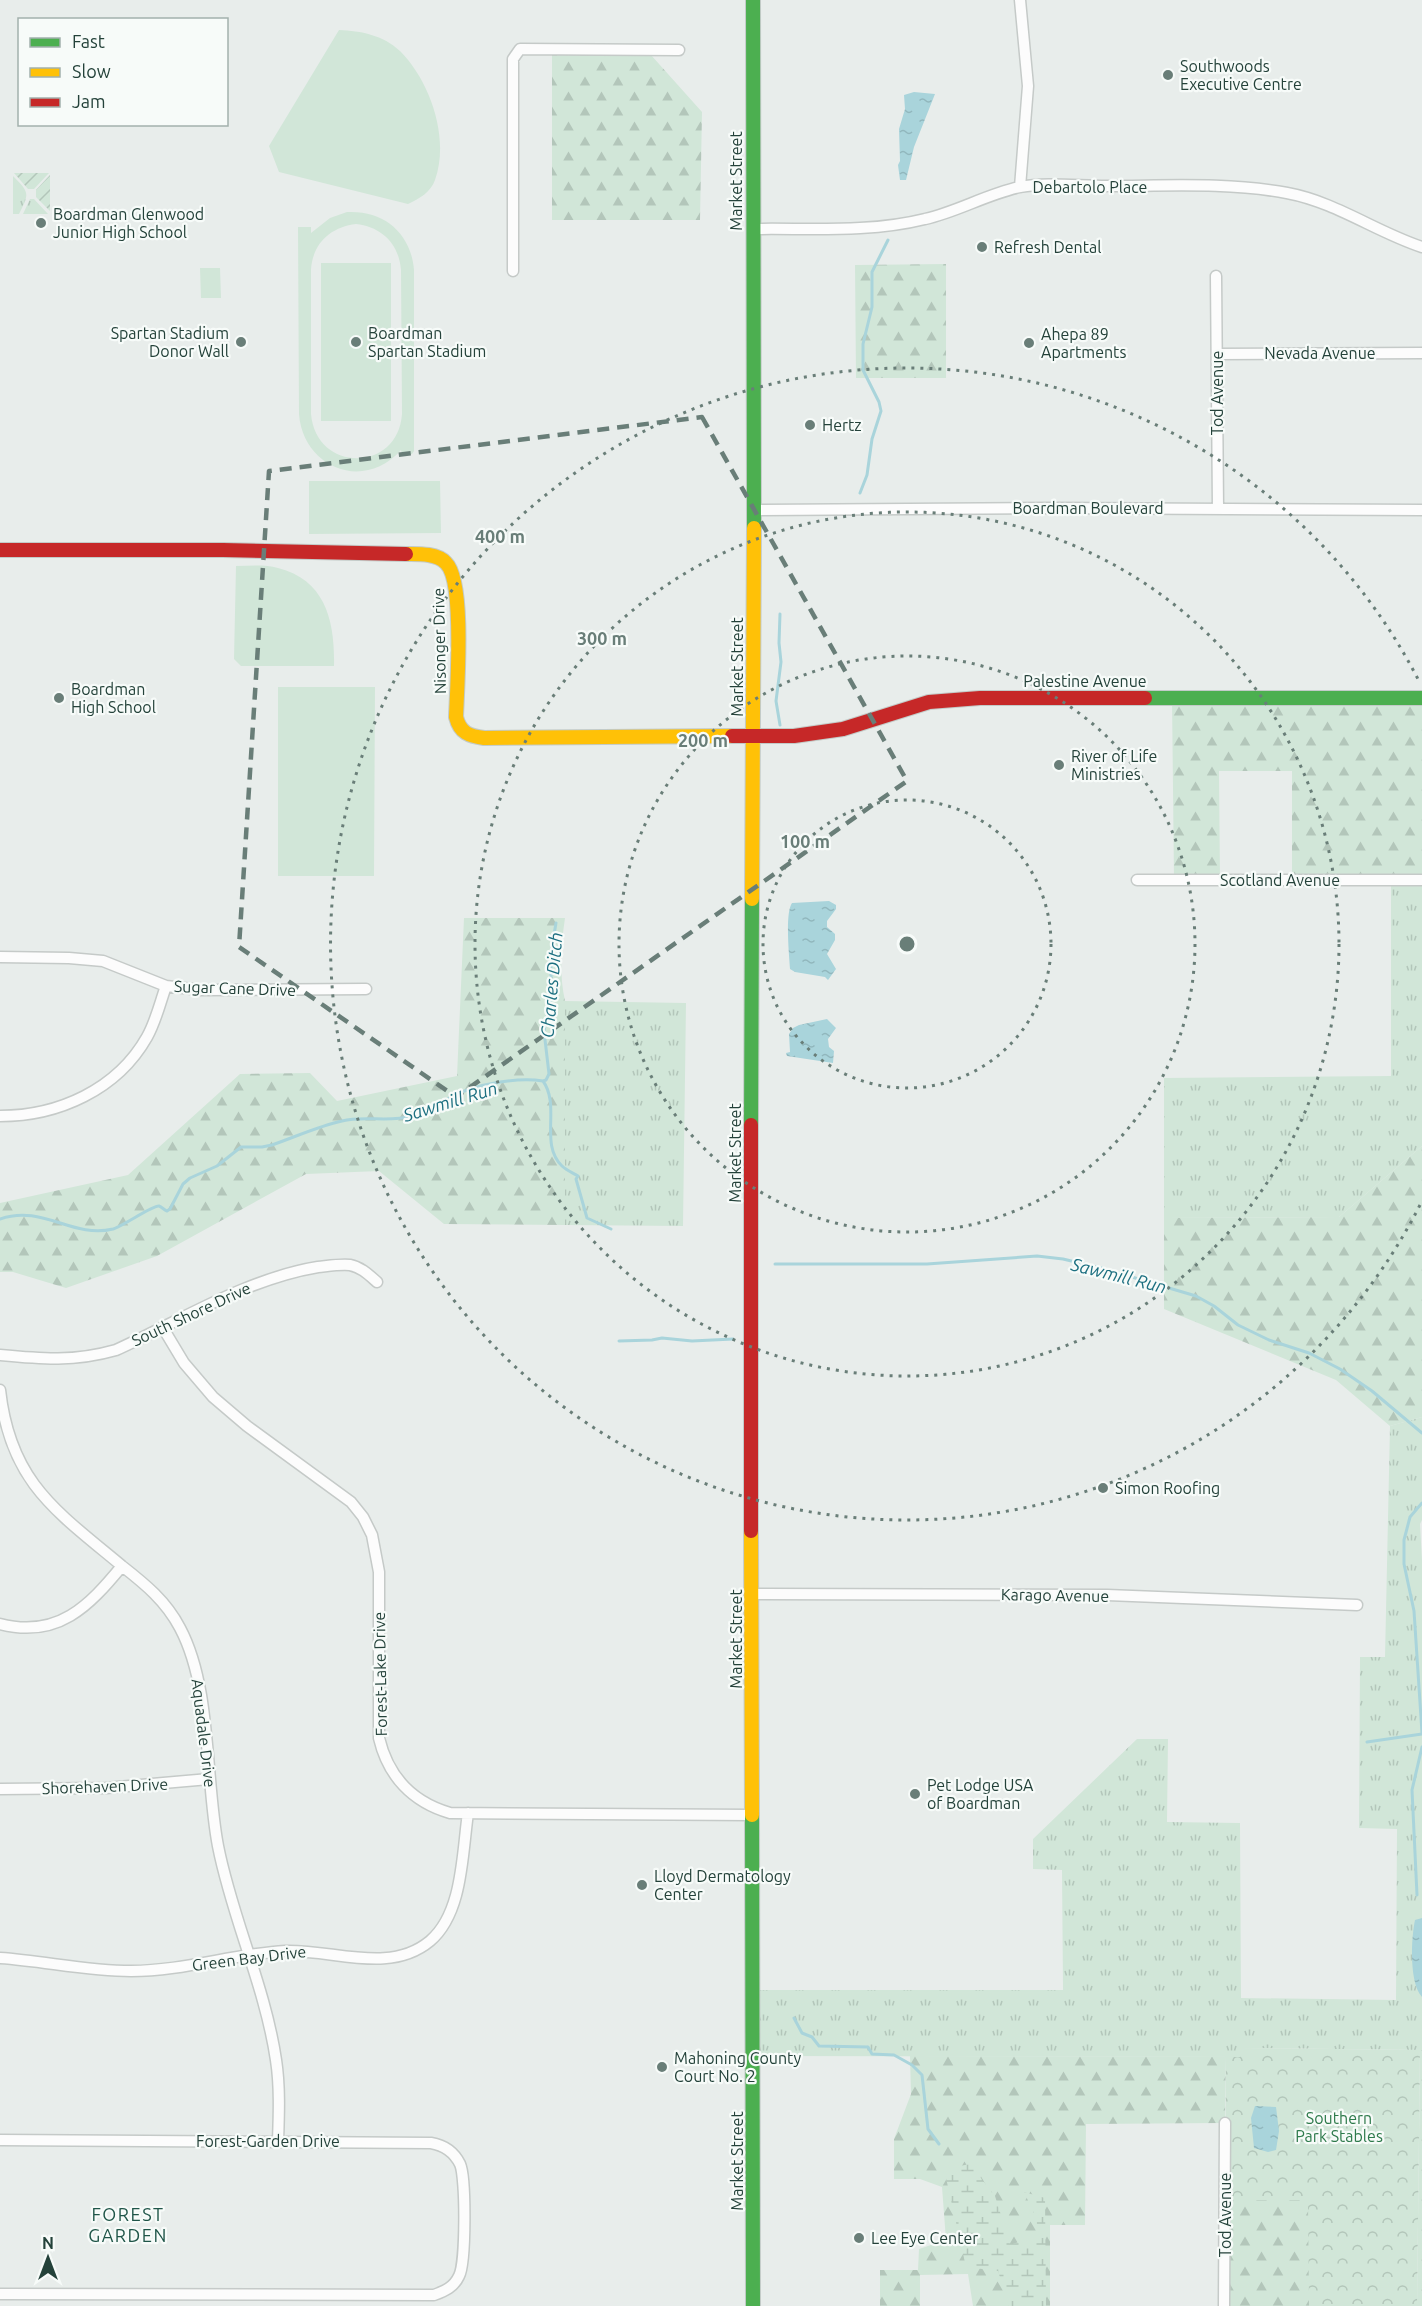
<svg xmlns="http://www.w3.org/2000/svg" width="1422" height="2306" viewBox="0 0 1422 2306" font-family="Ubuntu,sans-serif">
<defs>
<pattern id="grass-tufts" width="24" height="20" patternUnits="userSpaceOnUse" patternTransform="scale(1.5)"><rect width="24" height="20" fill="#d1e6d8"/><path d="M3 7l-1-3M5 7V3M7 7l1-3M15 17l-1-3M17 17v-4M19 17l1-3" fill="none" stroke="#b3c6ba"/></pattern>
<pattern id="forest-firs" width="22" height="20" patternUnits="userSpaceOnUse" patternTransform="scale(1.5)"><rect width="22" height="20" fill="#d1e6d8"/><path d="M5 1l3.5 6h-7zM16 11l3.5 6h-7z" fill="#b3c6ba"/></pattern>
<pattern id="wetland-marsh" width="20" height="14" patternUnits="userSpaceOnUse" patternTransform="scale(1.5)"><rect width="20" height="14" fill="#d1e6d8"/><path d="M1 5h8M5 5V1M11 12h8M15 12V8" fill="none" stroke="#b3c6ba"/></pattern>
<pattern id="park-crowns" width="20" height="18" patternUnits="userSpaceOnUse" patternTransform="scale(1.5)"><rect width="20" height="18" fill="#d1e6d8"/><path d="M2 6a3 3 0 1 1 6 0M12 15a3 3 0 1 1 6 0" fill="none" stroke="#b3c6ba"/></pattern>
<pattern id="garden-furrows" width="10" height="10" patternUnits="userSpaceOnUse" patternTransform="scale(1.5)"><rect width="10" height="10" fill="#d1e6d8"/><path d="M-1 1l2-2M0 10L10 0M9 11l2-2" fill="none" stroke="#b3c6ba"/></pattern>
<pattern id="water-ripples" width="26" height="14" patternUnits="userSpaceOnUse" patternTransform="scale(1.5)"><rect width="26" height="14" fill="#a9d4db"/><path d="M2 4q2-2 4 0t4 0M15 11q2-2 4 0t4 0" fill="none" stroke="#91b7bd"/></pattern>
</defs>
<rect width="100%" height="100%" fill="#e8edeb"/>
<path fill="url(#grass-tufts)" d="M13,176C29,192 30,193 19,214H13Z
M30,199H34L48,214H23Z
M1391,880H1422V1146L1339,1217L1164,1218V1078L1391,1076Z
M565,1001L686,1003L683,1226L565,1225Z
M1422,1417V1520L1420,1524L1422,1560V2050L1241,2048V2057L753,2056V1990H1063L1062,1870L1033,1869V1839L1137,1739H1168L1167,1822L1240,1823L1241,1998L1396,2000L1397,1829L1359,1828L1360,1657H1385L1390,1426Z"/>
<path fill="url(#forest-firs)" d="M552,55H651L702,112L700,220H552Z
M946,264V378H856L855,265Z
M1172,698H1422V880H1292V771H1219L1220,880H1174Z
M464,918H565C561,945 559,974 565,1001V1225L444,1224L379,1171L306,1174L157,1256L66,1288L13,1272H0V1203L128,1175L240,1074L310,1073L337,1101L457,1076Z
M1422,1146V1417L1390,1426L1336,1380L1164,1309V1218L1339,1217Z
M1420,2050H1422V2306H1417Z
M910,2056L1226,2057L1225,2119L1222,2123L1086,2124L1085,2225H1050V2306H973L968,2274L920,2275V2306H880V2270H918L919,2249L946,2240L942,2187L920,2179H894V2139L911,2094Z
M1225,2200H1309V2306H1224Z"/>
<path fill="url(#wetland-marsh)" d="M970,2164L995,2196L1010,2244L1036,2239L1037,2220L1024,2192L1045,2198L1046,2306H1009L998,2271L966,2267L944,2169Z"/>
<path fill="url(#park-crowns)" d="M1241,2048L1420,2050L1417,2306H1309L1308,2200H1225L1226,2057H1240Z"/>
<path fill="url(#garden-furrows)" d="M14,173H49L34,189H28Z
M50,175V211L36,197V190Z"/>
<path fill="#d1e6d8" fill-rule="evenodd" d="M339,30C361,31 383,35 400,51C430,81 450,138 435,180C431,192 419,199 408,204L279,172L269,146Z
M347,212C384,210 411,233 414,270V451L412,454H402L401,450C364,492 303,468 299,414L298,227H311V233L330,218ZM356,224C382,227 399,244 401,270L402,414C398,473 316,473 311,414V269C313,243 331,227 356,224Z
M321,263H391V421H321Z
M200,268H220L221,298H201Z
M309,481H440L441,533L309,534Z
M236,566C250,566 264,564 278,568C326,580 335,622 334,666H241L234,659Z
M278,687H375L374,876H278Z"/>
<path fill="url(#water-ripples)" d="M914,92L935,94L914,147L906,180H900L898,165L900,161L899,129L905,109L904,95Z
M829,901L836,905V909L827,921V927L835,934V940L827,954L836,969L828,980L825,977L795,972L790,969C789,954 785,913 792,903Z
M827,1019L836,1028L828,1039L829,1047L834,1051L833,1063L787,1056L786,1053L790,1052L789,1034L793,1028L799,1025Z
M1422,1918V1997C1409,1983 1411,1939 1415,1920Z
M1255,2106L1276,2107L1279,2131L1276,2150L1268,2152L1254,2148L1251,2118Z"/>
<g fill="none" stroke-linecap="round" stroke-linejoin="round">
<path stroke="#a9d4db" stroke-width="3" d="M860,493L867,475L872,439L881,411L879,402L863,370V344L872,307V272L888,240
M780,725L776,701L781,662L779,643L780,614
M543,1081L546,1080L549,1074L544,1031L551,997V952L556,923
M0,1219C43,1204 72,1239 113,1229C123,1226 153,1205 159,1206C162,1207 164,1210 167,1211L170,1209L183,1184L190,1178L217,1166L241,1147H262L272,1145C295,1137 319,1126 342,1121C365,1115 389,1123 411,1116C427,1112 439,1103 453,1096C477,1084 517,1077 543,1081C561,1106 539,1144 562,1166C566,1170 573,1173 578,1176L576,1179L587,1218L611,1229
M775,1264H927L1037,1256L1063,1259L1105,1269L1196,1296L1214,1306L1238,1325L1269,1340L1309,1353L1340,1369L1372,1391L1422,1433
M619,1341L652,1340L662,1338L692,1341L733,1339
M1422,1503L1410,1517L1404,1540V1564L1414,1611L1422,1733
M1367,1742L1422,1734
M1417,1895L1412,1790L1422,1747
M794,2018L802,2033L812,2037L819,2046L868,2047L872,2054L894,2055L912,2065L922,2075L928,2129L939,2144"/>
<defs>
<path id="street" d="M1020,0L1028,86L1020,187
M753,229C810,228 869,233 925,219C957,212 987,194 1020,187C1045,182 1079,186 1106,186C1166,186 1227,182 1287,193C1336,202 1376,232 1422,247
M513,271V59L520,49L679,50
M1216,276L1218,509
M1217,354L1422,353
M753,510L1053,508L1422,510
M1137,880H1422
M0,957L69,958L103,961L166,986L201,990L366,989
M0,1116C58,1116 117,1090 147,1037C156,1021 160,1003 166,986
M163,1328L184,1363L213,1397L247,1426L351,1502L363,1517L372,1535L379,1572V1738C388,1776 412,1802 450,1813L752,1815
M0,1355C42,1359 74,1362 116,1350C182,1320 246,1279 318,1267C328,1266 340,1264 350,1265C361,1267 369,1275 377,1282
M0,1390C10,1482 56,1511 122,1566C145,1584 166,1601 180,1628C212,1688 205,1779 218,1846C232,1918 265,1986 276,2060C280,2086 279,2114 278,2141
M752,1594L1107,1595L1357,1605
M0,1624C58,1639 89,1606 122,1566
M0,1789L106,1788L209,1779
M0,1958C44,1961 87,1971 131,1971C183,1971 233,1954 285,1951C333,1949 389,1975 430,1941C463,1913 462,1854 468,1813
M0,2140L431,2143C443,2145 454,2152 460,2164C466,2177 466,2263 459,2276C454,2287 445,2291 434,2295L0,2294
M1224,2306L1225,2123"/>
<path id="fast" d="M753,0L754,528
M1145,698H1422
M751,1125L752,899
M752,1815L753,2306"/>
<path id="slow" d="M406,554C418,554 437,553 446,563C465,581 457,688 456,717C460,733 469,736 484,738L732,736
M752,899L754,528
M751,1531L752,1815"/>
<path id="jam" d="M0,550H223L406,554
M732,736H794L843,729L929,702L980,698H1145
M751,1531V1125"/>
</defs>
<use href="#street" stroke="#c5cac8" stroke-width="13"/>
<use href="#fast" stroke="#c3cbc8" stroke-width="16"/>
<use href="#slow" stroke="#c3cbc8" stroke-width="16"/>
<use href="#jam" stroke="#c3cbc8" stroke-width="16"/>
<use href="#street" stroke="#fcfcfc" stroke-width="10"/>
<use href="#fast" stroke="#4caf50" stroke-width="14"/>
<use href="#slow" stroke="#ffc107" stroke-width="14"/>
<use href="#jam" stroke="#c62828" stroke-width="14"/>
</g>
<path fill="none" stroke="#697e78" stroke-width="4.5" stroke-dasharray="12 8" stroke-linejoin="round" d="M702,417L907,781L456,1097L239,947L269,471Z"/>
<g fill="none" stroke="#697e78" stroke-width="3" stroke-dasharray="3 6">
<circle cx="907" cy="944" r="144"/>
<circle cx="907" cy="944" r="288"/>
<circle cx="907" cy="944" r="432"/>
<path d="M1420 1205A576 576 0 1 1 1420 683"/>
</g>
<g fill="#697e78" stroke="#f7fbf9" stroke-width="2">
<circle cx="1168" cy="75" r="6"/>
<circle cx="41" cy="223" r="6"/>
<circle cx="982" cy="247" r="6"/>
<circle cx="241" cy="342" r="6"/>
<circle cx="356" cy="342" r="6"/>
<circle cx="1029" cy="343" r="6"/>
<circle cx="810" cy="425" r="6"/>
<circle cx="59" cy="698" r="6"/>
<circle cx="1059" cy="765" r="6"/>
<circle cx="1103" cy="1488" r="6"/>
<circle cx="915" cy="1794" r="6"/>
<circle cx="642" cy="1885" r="6"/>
<circle cx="662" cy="2067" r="6"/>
<circle cx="859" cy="2238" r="6"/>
</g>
<g text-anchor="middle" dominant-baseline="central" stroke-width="4.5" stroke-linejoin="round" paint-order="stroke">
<g font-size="16" fill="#24423a" stroke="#f7fbf9" text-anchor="start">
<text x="1180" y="66">Southwoods<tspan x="1180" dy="18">Executive Centre</tspan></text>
<text x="53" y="214">Boardman Glenwood<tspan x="53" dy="18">Junior High School</tspan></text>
<text x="994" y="247">Refresh Dental</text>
<text x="229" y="333" text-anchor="end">Spartan Stadium<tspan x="229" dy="18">Donor Wall</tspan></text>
<text x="368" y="333">Boardman<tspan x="368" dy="18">Spartan Stadium</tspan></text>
<text x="1041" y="334">Ahepa 89<tspan x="1041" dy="18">Apartments</tspan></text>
<text x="822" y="425">Hertz</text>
<text x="71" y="689">Boardman<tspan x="71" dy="18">High School</tspan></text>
<text x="1071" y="756">River of Life<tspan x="1071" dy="18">Ministries</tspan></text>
<text x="1115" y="1488">Simon Roofing</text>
<text x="927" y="1785">Pet Lodge USA<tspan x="927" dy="18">of Boardman</tspan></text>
<text x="654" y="1876">Lloyd Dermatology<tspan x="654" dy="18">Center</tspan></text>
<text x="674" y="2058">Mahoning County<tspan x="674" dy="18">Court No. 2</tspan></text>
<text x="871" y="2238">Lee Eye Center</text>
</g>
<g font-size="16" fill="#24423a" stroke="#f7fbf9">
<text transform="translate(736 181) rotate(-90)">Market Street</text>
<text x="1090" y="187">Debartolo Place</text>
<text x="1320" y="353">Nevada Avenue</text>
<text transform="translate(1217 393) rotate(-90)">Tod Avenue</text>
<text x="1088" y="508">Boardman Boulevard</text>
<text transform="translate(439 641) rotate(-91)">Nisonger Drive</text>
<text transform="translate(737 667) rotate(-90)">Market Street</text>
<text x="1085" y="681">Palestine Avenue</text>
<text x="1280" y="880">Scotland Avenue</text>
<text transform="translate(235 988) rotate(2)">Sugar Cane Drive</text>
<text transform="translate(735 1153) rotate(-90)">Market Street</text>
<text transform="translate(191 1314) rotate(-25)">South Shore Drive</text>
<text transform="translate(1055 1595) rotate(1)">Karago Avenue</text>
<text transform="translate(736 1639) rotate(-90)">Market Street</text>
<text transform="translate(380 1674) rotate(-91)">Forest-Lake Drive</text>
<text transform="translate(204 1733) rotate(83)">Aquadale Drive</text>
<text transform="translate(105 1786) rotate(-2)">Shorehaven Drive</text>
<text transform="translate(249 1958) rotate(-7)">Green Bay Drive</text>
<text x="268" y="2141">Forest-Garden Drive</text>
<text transform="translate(737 2161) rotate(-90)">Market Street</text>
<text transform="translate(1225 2215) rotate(-90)">Tod Avenue</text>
</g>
<g font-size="16" fill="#2d7a4b" stroke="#f7fbf9">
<text x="1339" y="2118">Southern<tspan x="1339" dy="18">Park Stables</tspan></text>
</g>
<g font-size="18" font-style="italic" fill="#1c6f80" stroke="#f7fbf9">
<text transform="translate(551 985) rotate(-85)">Charles Ditch</text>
<text transform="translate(450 1101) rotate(-17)">Sawmill Run</text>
<text transform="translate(1119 1275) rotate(14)">Sawmill Run</text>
</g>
<g font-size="18" letter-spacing="1.5" fill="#1f5548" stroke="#f7fbf9">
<text x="128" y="2214">FOREST<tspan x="128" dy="21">GARDEN</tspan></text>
</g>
</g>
<circle cx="907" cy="944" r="9" fill="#697e78" stroke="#f7fbf9" stroke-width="3"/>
<g font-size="18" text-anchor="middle" font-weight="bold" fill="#697e78" stroke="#f7fbf9" stroke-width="4.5" stroke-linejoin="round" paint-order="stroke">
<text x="500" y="543">400 m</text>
<text x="602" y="645">300 m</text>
<text x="703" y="747">200 m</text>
<text x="805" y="848">100 m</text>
</g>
<rect x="18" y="18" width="210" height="108" fill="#f7fbf9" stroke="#a3b1ad" stroke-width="1.5"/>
<rect x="30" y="38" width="30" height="9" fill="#4caf50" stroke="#a3b1ad" stroke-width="1.5"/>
<text x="72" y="48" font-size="18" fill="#24423a">Fast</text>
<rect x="30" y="68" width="30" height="9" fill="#ffc107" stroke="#a3b1ad" stroke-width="1.5"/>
<text x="72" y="78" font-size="18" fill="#24423a">Slow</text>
<rect x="30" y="98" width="30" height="9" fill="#c62828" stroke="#a3b1ad" stroke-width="1.5"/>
<text x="72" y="108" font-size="18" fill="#24423a">Jam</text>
<g transform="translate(48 2258)" stroke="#f7fbf9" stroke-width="4.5" paint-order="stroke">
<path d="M0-4.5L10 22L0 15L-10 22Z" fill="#24423a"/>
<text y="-9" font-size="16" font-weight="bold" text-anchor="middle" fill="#24423a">N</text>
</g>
</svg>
